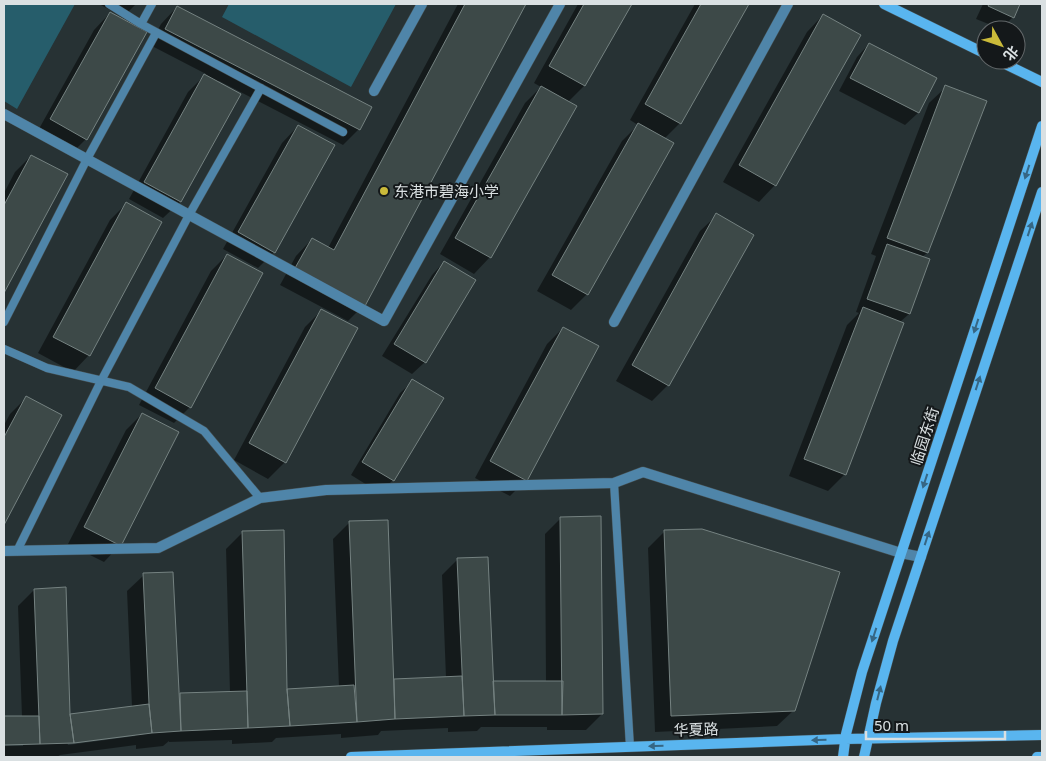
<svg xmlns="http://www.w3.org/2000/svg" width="1046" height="761" viewBox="0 0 1046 761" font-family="'Noto Sans','Noto Sans SC',sans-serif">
<rect width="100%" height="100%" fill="#273234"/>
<path fill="#265d6b" d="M4,4H75L17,109L4,101Z
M229,4H396L351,87L222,17Z"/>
<path fill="#0007" fill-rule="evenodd" d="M99,4H136L123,17Z
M458,4H525L364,305L348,321L280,285L296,256L312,239L328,248Z
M578,4H630L584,86L568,102L490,257L474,274L440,254L525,103L541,87L534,83Z
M695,4H747L680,123L664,139L587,294L571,310L537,291L622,141L638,125L630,120Z
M983,4H1019L1013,17L1001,29L976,19Z
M177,7L359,129L343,145L219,81L218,84L239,95L180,202L163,218L129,199L188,92L206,74L150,45L161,24Z
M110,13L86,139L70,155L35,136L94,30Z
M823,15L775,185L759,202L723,182L807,32Z
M869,44L935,79L918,113L905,125L839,91L857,57Z
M946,87L927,253L922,257L909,314L900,322L903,323L845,474L828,491L789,476L847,325L859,313L856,312L876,256L871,254L929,103Z
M298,126L274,252L258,268L223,249L282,143Z
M31,156L66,175L4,290V193L15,172Z
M126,204L160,222L89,355L73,372L38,353L110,220Z
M717,215L668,385L652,401L616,381L700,231Z
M227,255L190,407L174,423L139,405L211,271Z
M444,262L425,362L412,374L382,356L432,275Z
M322,310L285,462L268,479L234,460L305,327Z
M563,328L526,480L510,496L475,478L547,344Z
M413,381L442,399L393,480L380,493L351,475L400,393Z
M26,398L61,416L4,522V425L10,414Z
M142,414L120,545L104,562L68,544L126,430Z
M561,518L602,714L586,730H547V727H481L477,731L448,732V728L381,731L378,735L341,738V734L276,738L272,742L232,744V740L169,742V741L163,746L136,749V745L60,755L57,757H4V746H23V743H4V718L22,717L18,606L34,590L69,715L132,707L127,591L144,575L178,697L180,695L230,693L226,549L242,533L286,690L339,687L333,539L350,522L393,680L446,678L442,575L458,559L492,683H546L545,534ZM135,734V736L68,745L67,742Z
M665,531L794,710L777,726L655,732L648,548Z"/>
<path fill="#3d4948" stroke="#758281" d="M465,4H526L365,306L295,268L312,238L334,250Z
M584,4H632L585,86L549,66Z
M701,4H749L681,124L645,104Z
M989,4H1020L1014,18L988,6Z
M177,6L372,107L360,130L165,29Z
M110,12L147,32L87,140L50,119Z
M823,14L861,35L776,186L739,165Z
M869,43L937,78L919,113L850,78Z
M204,74L241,94L181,202L144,182Z
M945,85L987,101L928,253L887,238Z
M541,86L577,106L491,258L455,238Z
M638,123L674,143L588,295L552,275Z
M298,125L335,145L275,253L238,232Z
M31,155L68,174L4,293V205Z
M126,202L162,222L90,356L53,337Z
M716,213L754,235L669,386L632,365Z
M887,244L930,259L910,314L867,299Z
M227,254L263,273L191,408L155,388Z
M444,261L476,280L426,363L394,344Z
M863,307L904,323L846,475L804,459Z
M321,309L358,328L286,463L249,443Z
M563,327L599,346L527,481L490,461Z
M412,379L444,398L394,481L362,462Z
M26,396L62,415L4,525V437Z
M142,413L179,432L121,546L84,527Z
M601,516L603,714L562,715L560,517Z
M388,520L395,719L357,722L349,521Z
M702,529L840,572L795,711L671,716L664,530Z
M284,530L287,689L290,726L248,728L242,531Z
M488,557L495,715L464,716L457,558Z
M173,572L181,731L152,733L149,704L143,573Z
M66,587L70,714L74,743L40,744L34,589Z
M462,676L464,716L395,719L394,679Z
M493,681H563L562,715H495Z
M354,685L357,722L290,726L287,689Z
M247,691L248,728L181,731L180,693Z
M149,704L152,733L74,743L70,714Z
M4,716H39L40,744L4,745Z"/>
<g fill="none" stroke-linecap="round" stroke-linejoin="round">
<defs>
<path id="lane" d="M109,4L141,24L343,132
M141,24L152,4
M4,322L87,159L156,33
M4,349L47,368L129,387L204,431L260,498
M614,483L630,747
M17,551L101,381L189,215L261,88"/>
<path id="street" d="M374,91L422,4
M4,114L384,321L560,4
M614,322L788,4
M4,551L158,548L260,498L326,490L614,483L643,472L901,553L921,557"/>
<path id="secondary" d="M884,4L986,54
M997,60L1042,82
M351,757L845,739L1042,735
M843,757L846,734L862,672L1042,126
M864,757L876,703L893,641L1042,192
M1037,757H1042"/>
</defs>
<use href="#lane" stroke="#444e50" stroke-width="9"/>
<use href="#street" stroke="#444e50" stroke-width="11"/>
<use href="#secondary" stroke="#444e50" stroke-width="11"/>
<use href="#lane" stroke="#4f85a9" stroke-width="8"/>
<use href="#street" stroke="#4f85a9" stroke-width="10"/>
<use href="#secondary" stroke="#59b5ef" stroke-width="10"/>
</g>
<defs><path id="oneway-solid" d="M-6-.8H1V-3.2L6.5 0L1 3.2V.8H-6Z" transform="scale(1.25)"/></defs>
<g fill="#366684">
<use href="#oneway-solid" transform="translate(1027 172) rotate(108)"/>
<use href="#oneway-solid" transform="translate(1030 229) rotate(-72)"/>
<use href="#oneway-solid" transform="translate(976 326) rotate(108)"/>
<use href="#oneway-solid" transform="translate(978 383) rotate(-72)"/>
<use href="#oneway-solid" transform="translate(925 481) rotate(108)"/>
<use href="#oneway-solid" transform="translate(927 538) rotate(-72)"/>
<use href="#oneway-solid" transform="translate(874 635) rotate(108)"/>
<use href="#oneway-solid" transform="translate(879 693) rotate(-76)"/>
<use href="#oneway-solid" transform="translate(819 740) rotate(178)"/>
<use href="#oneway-solid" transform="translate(656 746) rotate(178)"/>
</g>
<circle fill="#caba3a" stroke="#14181a" stroke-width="2" cx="384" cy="191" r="5"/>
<g text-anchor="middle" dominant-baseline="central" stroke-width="4" stroke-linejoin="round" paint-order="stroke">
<g font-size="15" fill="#dae0e2" stroke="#14181a" text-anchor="start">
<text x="394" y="191">东港市碧海小学</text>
</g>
<g font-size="15" fill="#dae0e2" stroke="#14181a">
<text transform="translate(924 436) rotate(-72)">临园东街</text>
<text transform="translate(696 729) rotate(-2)">华夏路</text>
</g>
</g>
<rect width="1046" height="761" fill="none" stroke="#dae0e2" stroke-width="10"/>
<g transform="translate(1001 45) rotate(130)"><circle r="24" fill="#14181a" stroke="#63686a"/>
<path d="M0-4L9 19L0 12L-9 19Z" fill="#caba3a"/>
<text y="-8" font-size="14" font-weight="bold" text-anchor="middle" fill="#dae0e2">北</text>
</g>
<path d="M866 731v8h139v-8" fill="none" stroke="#dae0e2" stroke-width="2.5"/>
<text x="874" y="731" font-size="15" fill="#dae0e2" stroke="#14181a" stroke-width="4" paint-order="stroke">50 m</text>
</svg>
